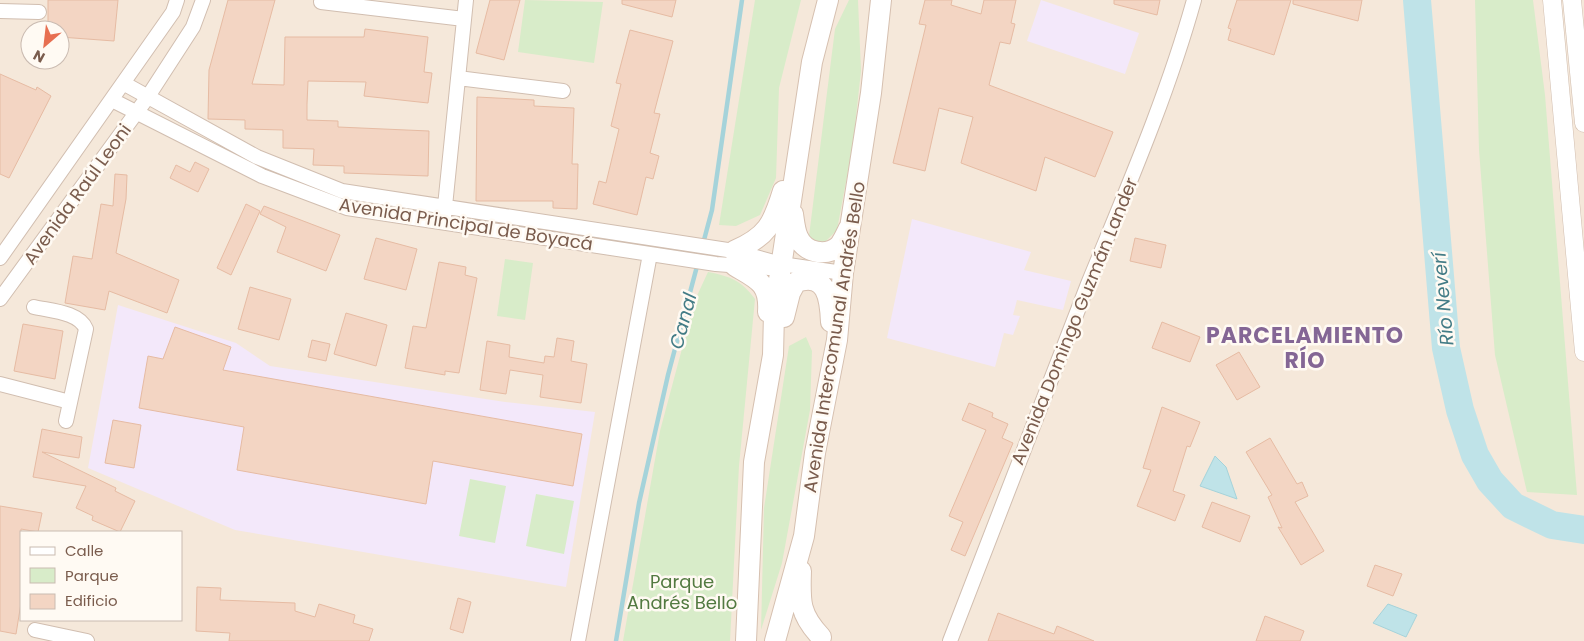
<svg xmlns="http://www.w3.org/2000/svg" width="1584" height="641" viewBox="0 0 1584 641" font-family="Poppins,sans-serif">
<rect width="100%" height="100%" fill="#fdf6ec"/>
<path fill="#f5e8da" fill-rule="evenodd" d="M0,0H1584V641H0ZM30,30H60V60H30ZM21,532H181V620H21Z"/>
<path fill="#f3e8fa" d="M1041,0L1139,33L1125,74L1027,41Z
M912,219L1031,252L1024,270L1071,281L1063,310L1017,300L1013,315L1020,316L1013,335L1004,333L995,367L887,338Z
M118,305L236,343L270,366L505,402L595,412L566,587L235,530L88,468Z"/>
<path fill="#d8ecc9" d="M525,0L603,2L594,63L518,52Z
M755,0H801L779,88L776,178L760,215L736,226L719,225Z
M849,0H858L861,71L853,144L837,230L822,245L809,236L835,29Z
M1475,0H1533L1545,95L1577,495L1527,492L1495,355L1479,150Z
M505,259L533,263L525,320L497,316Z
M708,272C730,276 742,281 755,299L739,466L730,641H623L660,431L695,300Z
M806,337L812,351L810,410L782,563L761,630L764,508L789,346Z
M470,479L506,486L495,543L459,536Z
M536,494L574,501L564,554L526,546Z"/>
<path fill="#bfe3e8" stroke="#a5d3da" d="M1215,456L1226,467L1237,499L1200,486Z
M1388,604L1417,615L1406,637L1373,623Z"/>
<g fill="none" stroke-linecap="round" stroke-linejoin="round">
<path stroke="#a5d3da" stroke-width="4.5" d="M616,641L639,503L668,375L712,210L742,0"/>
<path stroke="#bfe3e8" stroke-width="28" d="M1417,0L1446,348L1460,410L1475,455L1490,481L1513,506L1552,525L1584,530"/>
</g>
<path fill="#f3d5c3" stroke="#e6bba3" d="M48,0H118L114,41L60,37V30H48Z
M228,0H275L252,84L284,85L285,37H364L365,29L428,37L424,72L432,73L428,103L364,96L366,82L308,81L307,104V120L338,121V127L429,131L428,176L344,173V166L313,165L314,149L283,148V130L245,129V120L208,119L209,70Z
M490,0H520L504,60L476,53Z
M622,0H676L672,17L622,4Z
M925,0H952L951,5L981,14L984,0H1016L1011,23L1015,24L1010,44L1000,42L989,85L1113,132L1095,177L1045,157L1036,191L961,163L973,117L939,108L925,171L893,163L926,25L919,24Z
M1114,0H1160L1157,15L1114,4Z
M1237,0H1291L1274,55L1228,40L1231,29L1228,28Z
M1293,0H1362L1358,21L1293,4Z
M630,30L673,41L654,113L660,114L650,153L659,156L653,179L646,177L637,215L593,204L599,181L606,183L619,129L611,126L621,84L616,83Z
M0,74L36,90L37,87L51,96L9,178L0,174Z
M477,97L534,100V106L574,108L572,164H578L577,209L553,208V201H476Z
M195,162L209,169L198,192L170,178L176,165L190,172Z
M115,174L127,175L126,199L116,253L179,280L167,313L109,291L105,310L65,303L73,256L92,259L101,204L113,206Z
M246,204L260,211L231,275L217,268Z
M264,206L340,235L326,271L277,252L286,227L260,214Z
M376,238L417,249L406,290L364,279Z
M1135,238L1166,245L1161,268L1130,261Z
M439,262L466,267L465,275L477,278L459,373L445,371V375L405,368L413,326L426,328Z
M250,287L291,299L279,340L238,329Z
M346,313L387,325L376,366L334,354Z
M1162,322L1200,337L1190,362L1152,348Z
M23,324L63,331L55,379L14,371Z
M175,327L231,347L223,370L582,434L573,486L433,461L426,504L237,470L244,427L139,408L148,356L163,359Z
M557,338L574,341L571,361L587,364L581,403L540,397L543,375L510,370L506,394L480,390L487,341L510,345L509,357L544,363L545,356L554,357Z
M312,340L330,344L326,361L308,357Z
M1239,352L1260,387L1237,400L1216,365Z
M969,403L993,413L992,417L1008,424L1002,438L1013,443L965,556L951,550L963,522L949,516L986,430L962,420Z
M1162,407L1200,422L1190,447L1187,446L1173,491L1185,495L1175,521L1137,506L1151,470L1143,468Z
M113,420L141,425L134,468L105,463Z
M42,429L82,437L79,458L42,452L116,488L115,491L135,501L120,532L92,520L93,516L76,508L86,486L33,477Z
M1270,438L1297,484L1302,482L1308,496L1295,502L1324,551L1301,565L1278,527L1282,528L1268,497L1272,495L1246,452Z
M1212,502L1250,516L1240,542L1202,527Z
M0,506L42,513L38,532L21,529V603L16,634L0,631Z
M1375,565L1402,574L1393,596L1367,586Z
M197,587L221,588L220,600L295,603V611L315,617L319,604L355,615L353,623L373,629L369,641H229L230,633L196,631Z
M458,598L471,602L463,633L450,629Z
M998,613L1054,634L1057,626L1094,641H988Z
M1265,616L1304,631L1300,641H1256Z"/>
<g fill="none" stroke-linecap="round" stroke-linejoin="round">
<defs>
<path id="minor" d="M321,2L464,19
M0,11L39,12
M458,78L563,91
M123,83L257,157L342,191L734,251L781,264L843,273
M112,100L262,176L347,208L716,264L769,268L778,265
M444,216L466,0
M0,258L173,12L177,0
M0,299L147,98L193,27L203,0
M34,307C51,311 79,312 86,329L66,421
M0,384L70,402
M35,630L87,641
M578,641L650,254
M950,641C995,522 1041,403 1088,284C1126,191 1167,97 1194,0"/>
<path id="tertiary" d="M1552,0L1584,352
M1572,0L1584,123"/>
<path id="secondary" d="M793,214C794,221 795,231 798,237C805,253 826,257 839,246C843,241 846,234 849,228
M734,251C767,237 773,224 783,191
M735,266C757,279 770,283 768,312
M784,317L790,293L796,282C827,272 830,298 831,322
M801,571C800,601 799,614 821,637
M746,641L754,462L773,355L774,313L812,62L828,0
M775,641L804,536L815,453L837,340L843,273L871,93L881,0"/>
</defs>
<use href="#minor" stroke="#d1beb0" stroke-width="16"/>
<use href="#tertiary" stroke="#d1beb0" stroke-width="19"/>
<use href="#secondary" stroke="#d6c0b0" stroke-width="22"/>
<use href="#minor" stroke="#fff" stroke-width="14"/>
<use href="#tertiary" stroke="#fff" stroke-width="18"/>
<use href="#secondary" stroke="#fff" stroke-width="20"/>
</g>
<g text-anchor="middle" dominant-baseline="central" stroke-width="5" stroke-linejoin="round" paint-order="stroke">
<g font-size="18" fill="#7a5c4d" stroke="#fffaf3">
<text transform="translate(77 194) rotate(-54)">Avenida Raúl Leoni</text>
<text transform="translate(466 224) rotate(9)">Avenida Principal de Boyacá</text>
<text transform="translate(1074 321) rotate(-68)">Avenida Domingo Guzmán Lander</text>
<text transform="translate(834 337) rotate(-81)">Avenida Intercomunal Andrés Bello</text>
</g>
<g font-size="18" fill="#537a41" stroke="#fffaf3">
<text x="682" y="581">Parque<tspan x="682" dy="21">Andrés Bello</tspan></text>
</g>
<g font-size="19" font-style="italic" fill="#437c86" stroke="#fffaf3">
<text transform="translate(1443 299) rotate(-95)">Río Neverí</text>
<text transform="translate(683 321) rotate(-75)">Canal</text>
</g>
<g font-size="22" font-weight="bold" letter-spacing="1" fill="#846695" stroke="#fffaf3">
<text x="1305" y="335">PARCELAMIENTO<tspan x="1305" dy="25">RÍO</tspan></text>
</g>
</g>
<rect x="20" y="531" width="162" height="90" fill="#fffaf3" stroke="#cabbb1"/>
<rect x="30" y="547" width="25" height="8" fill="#ffffff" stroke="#cabbb1"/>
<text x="65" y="556" font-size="15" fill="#7a5c4d">Calle</text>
<rect x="30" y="568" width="25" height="15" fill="#d8ecc9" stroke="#cabbb1"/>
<text x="65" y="581" font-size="15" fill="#7a5c4d">Parque</text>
<rect x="30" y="594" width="25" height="15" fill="#f3d5c3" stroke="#cabbb1"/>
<text x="65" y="606" font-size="15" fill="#7a5c4d">Edificio</text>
<g transform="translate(45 45) rotate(208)"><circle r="24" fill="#fffaf3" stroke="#cabbb1"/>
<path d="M0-4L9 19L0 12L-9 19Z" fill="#e76f51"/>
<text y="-8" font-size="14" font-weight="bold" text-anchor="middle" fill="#7a5c4d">N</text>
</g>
</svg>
